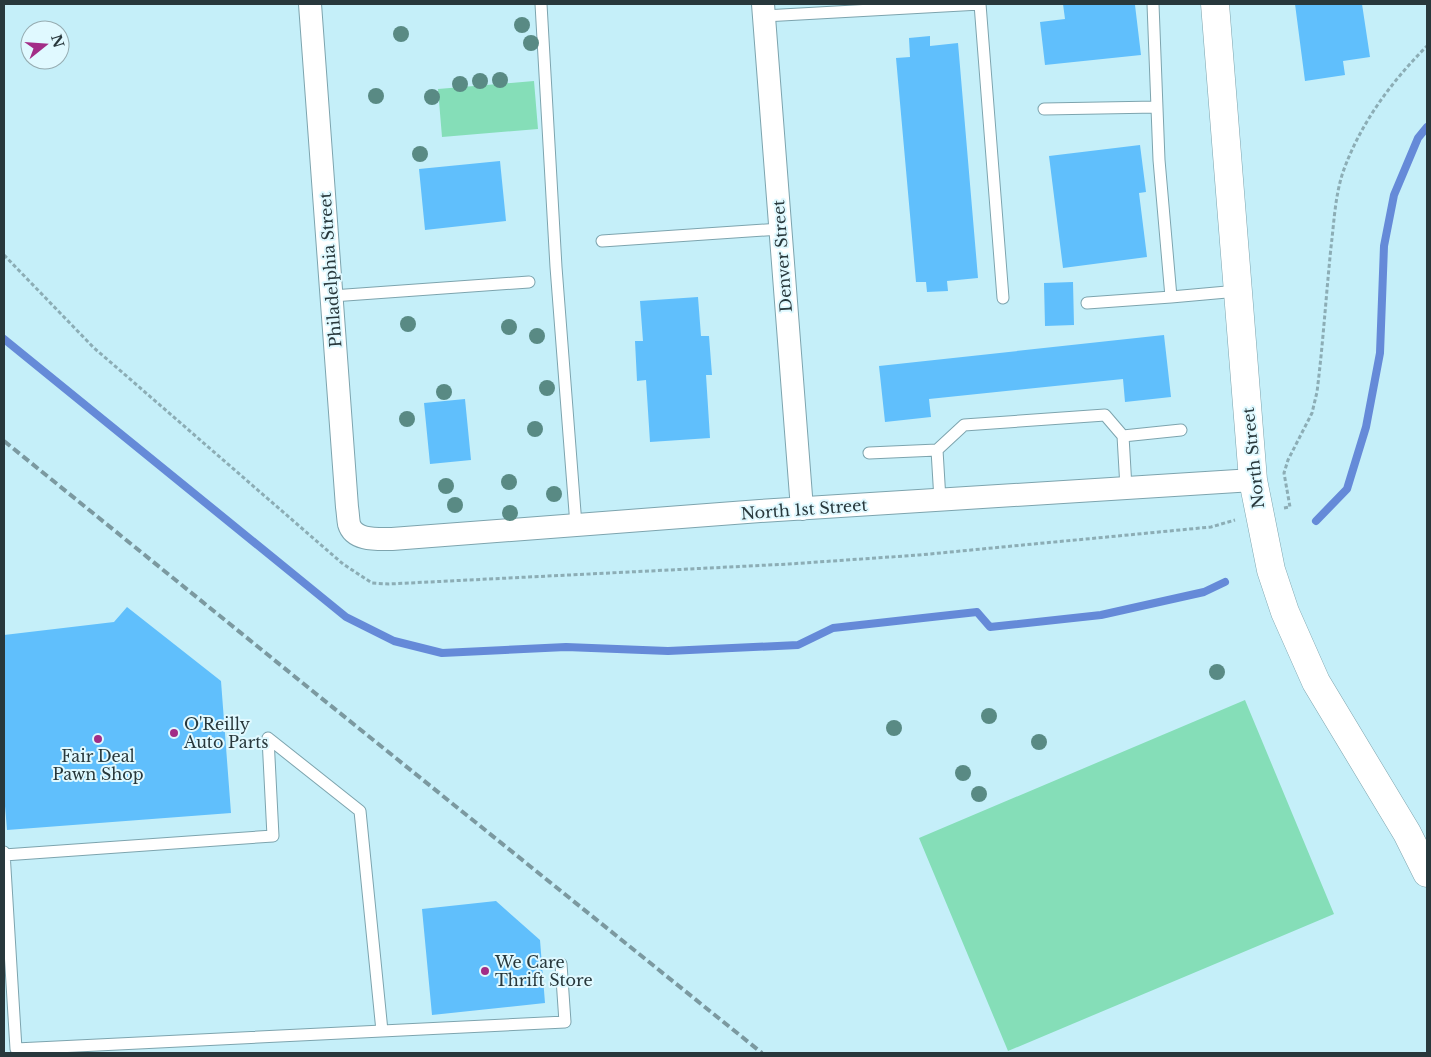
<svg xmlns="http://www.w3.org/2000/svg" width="1431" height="1057" viewBox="0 0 1431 1057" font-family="'Libre Baskerville',serif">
<rect width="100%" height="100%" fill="#c5eff9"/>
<path fill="#85deb8" d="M534,81L538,129L442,137L438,89Z
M1245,700L1334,914L1008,1051L919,838Z"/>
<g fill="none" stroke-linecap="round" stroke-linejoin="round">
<path stroke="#658ad8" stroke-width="8" d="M4,339L346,617L394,641L442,653L566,647L668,651L798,645L833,628L977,612L990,627L1101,615L1204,592L1225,582
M1316,521L1347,489L1366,427L1380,353L1384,246L1394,195L1418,138L1427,127"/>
</g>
<path fill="#60bffc" d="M1063,4L1135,5L1141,55L1045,65L1040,22L1065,19Z
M1295,4H1362L1370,57L1343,61L1345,75L1305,81Z
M930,36V46L958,43L978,278L947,281L948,291L927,292L926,282H916L896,58L910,57L909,38Z
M1140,145L1146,192L1139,193L1147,257L1063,268L1049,156Z
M500,161L506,221L425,230L419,169Z
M1073,282L1074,325L1045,326L1044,283Z
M698,297L701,336H709L712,375H706L710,438L650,442L646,380L637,381L635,341H643L640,301Z
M1164,335L1171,397L1125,402L1123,379L929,399L931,417L885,422L879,366Z
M465,399L471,460L430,464L424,403Z
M127,607L221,681L231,813L7,830L4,794V635L114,622Z
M496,901L540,940L545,1003L432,1015L422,909Z"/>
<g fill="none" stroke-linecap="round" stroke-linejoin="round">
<defs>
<path id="service" d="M541,4L556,267L576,525
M1153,4L1159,160L1171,297L1238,291
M764,16L980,4L1003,298
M1044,109L1157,107
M602,241L780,229
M332,296L529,282
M1087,303L1171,297
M1123,436L1181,430
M869,453L937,450
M940,500L937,450L964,425L1105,415L1123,436L1126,488
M4,852L16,1049L565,1022L561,964
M4,855L273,836L268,738L360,811L382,1031"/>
<path id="minor" d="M310,4L347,507C348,513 348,519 349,524C354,541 377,539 392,539L760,511L1253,480
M763,4L802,509"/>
<path id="tertiary" d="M1215,4L1253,480L1271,570L1285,612L1316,682L1407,833L1427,873"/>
</defs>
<use href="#service" stroke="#7da4ae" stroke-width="13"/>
<use href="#minor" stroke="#7da4ae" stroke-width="24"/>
<use href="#tertiary" stroke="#7da4ae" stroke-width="29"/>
<path stroke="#8cadb5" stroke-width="3" stroke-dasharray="4 2.5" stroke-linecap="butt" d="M4,255L94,348L123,373L343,564L372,583L389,584L789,564L919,555L1211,527L1235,520
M1284,508L1290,507L1284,473L1288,460L1312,413L1317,392C1323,344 1326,296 1331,247C1334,223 1335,196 1343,172C1360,124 1391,82 1427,46"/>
<use href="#service" stroke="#fff" stroke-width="11"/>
<use href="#minor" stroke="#fff" stroke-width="22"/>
<use href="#tertiary" stroke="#fff" stroke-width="28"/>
<path stroke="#7b99a0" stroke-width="4" stroke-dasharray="8 4" stroke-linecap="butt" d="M4,441L315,693L762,1053"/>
</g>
<g fill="#598a84">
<circle cx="522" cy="25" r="8"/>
<circle cx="401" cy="34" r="8"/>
<circle cx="531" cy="43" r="8"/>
<circle cx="500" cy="80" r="8"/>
<circle cx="480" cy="81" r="8"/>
<circle cx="460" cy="84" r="8"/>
<circle cx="376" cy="96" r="8"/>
<circle cx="432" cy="97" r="8"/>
<circle cx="420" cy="154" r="8"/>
<circle cx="408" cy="324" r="8"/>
<circle cx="509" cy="327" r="8"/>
<circle cx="537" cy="336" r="8"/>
<circle cx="547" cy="388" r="8"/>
<circle cx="444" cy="392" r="8"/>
<circle cx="407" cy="419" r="8"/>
<circle cx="535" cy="429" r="8"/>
<circle cx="509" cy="482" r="8"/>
<circle cx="446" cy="486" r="8"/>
<circle cx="554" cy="494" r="8"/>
<circle cx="455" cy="505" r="8"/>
<circle cx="510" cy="513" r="8"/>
<circle cx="1217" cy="672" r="8"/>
<circle cx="989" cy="716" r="8"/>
<circle cx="894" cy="728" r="8"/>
<circle cx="1039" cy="742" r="8"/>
<circle cx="963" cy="773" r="8"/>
<circle cx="979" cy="794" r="8"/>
</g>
<g fill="#a22d87" stroke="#e0f9ff" stroke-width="2">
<circle cx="174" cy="733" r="5"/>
<circle cx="98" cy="739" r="5"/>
<circle cx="485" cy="971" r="5"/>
</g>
<g text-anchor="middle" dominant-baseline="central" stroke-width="4" stroke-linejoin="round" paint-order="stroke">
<g font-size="16" fill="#28383c" stroke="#e0f9ff">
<text transform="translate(782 256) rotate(-94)">Denver Street</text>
<text transform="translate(330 270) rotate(-94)">Philadelphia Street</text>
<text transform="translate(1253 458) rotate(-96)">North Street</text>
<text transform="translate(804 509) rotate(-4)">North 1st Street</text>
</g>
<g font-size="16" fill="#28383c" stroke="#e0f9ff" text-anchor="start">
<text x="184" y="724">O'Reilly<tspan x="184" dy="18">Auto Parts</tspan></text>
<text x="98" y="756" text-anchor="middle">Fair Deal<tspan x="98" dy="18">Pawn Shop</tspan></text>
<text x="495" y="962">We Care<tspan x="495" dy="18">Thrift Store</tspan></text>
</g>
</g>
<rect width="1431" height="1057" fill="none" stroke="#28383c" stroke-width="10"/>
<g transform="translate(45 45) rotate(73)"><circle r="24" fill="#e0f9ff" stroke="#96acb1"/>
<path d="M0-4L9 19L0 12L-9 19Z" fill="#a22d87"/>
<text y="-8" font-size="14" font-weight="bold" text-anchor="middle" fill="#28383c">N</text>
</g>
</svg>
